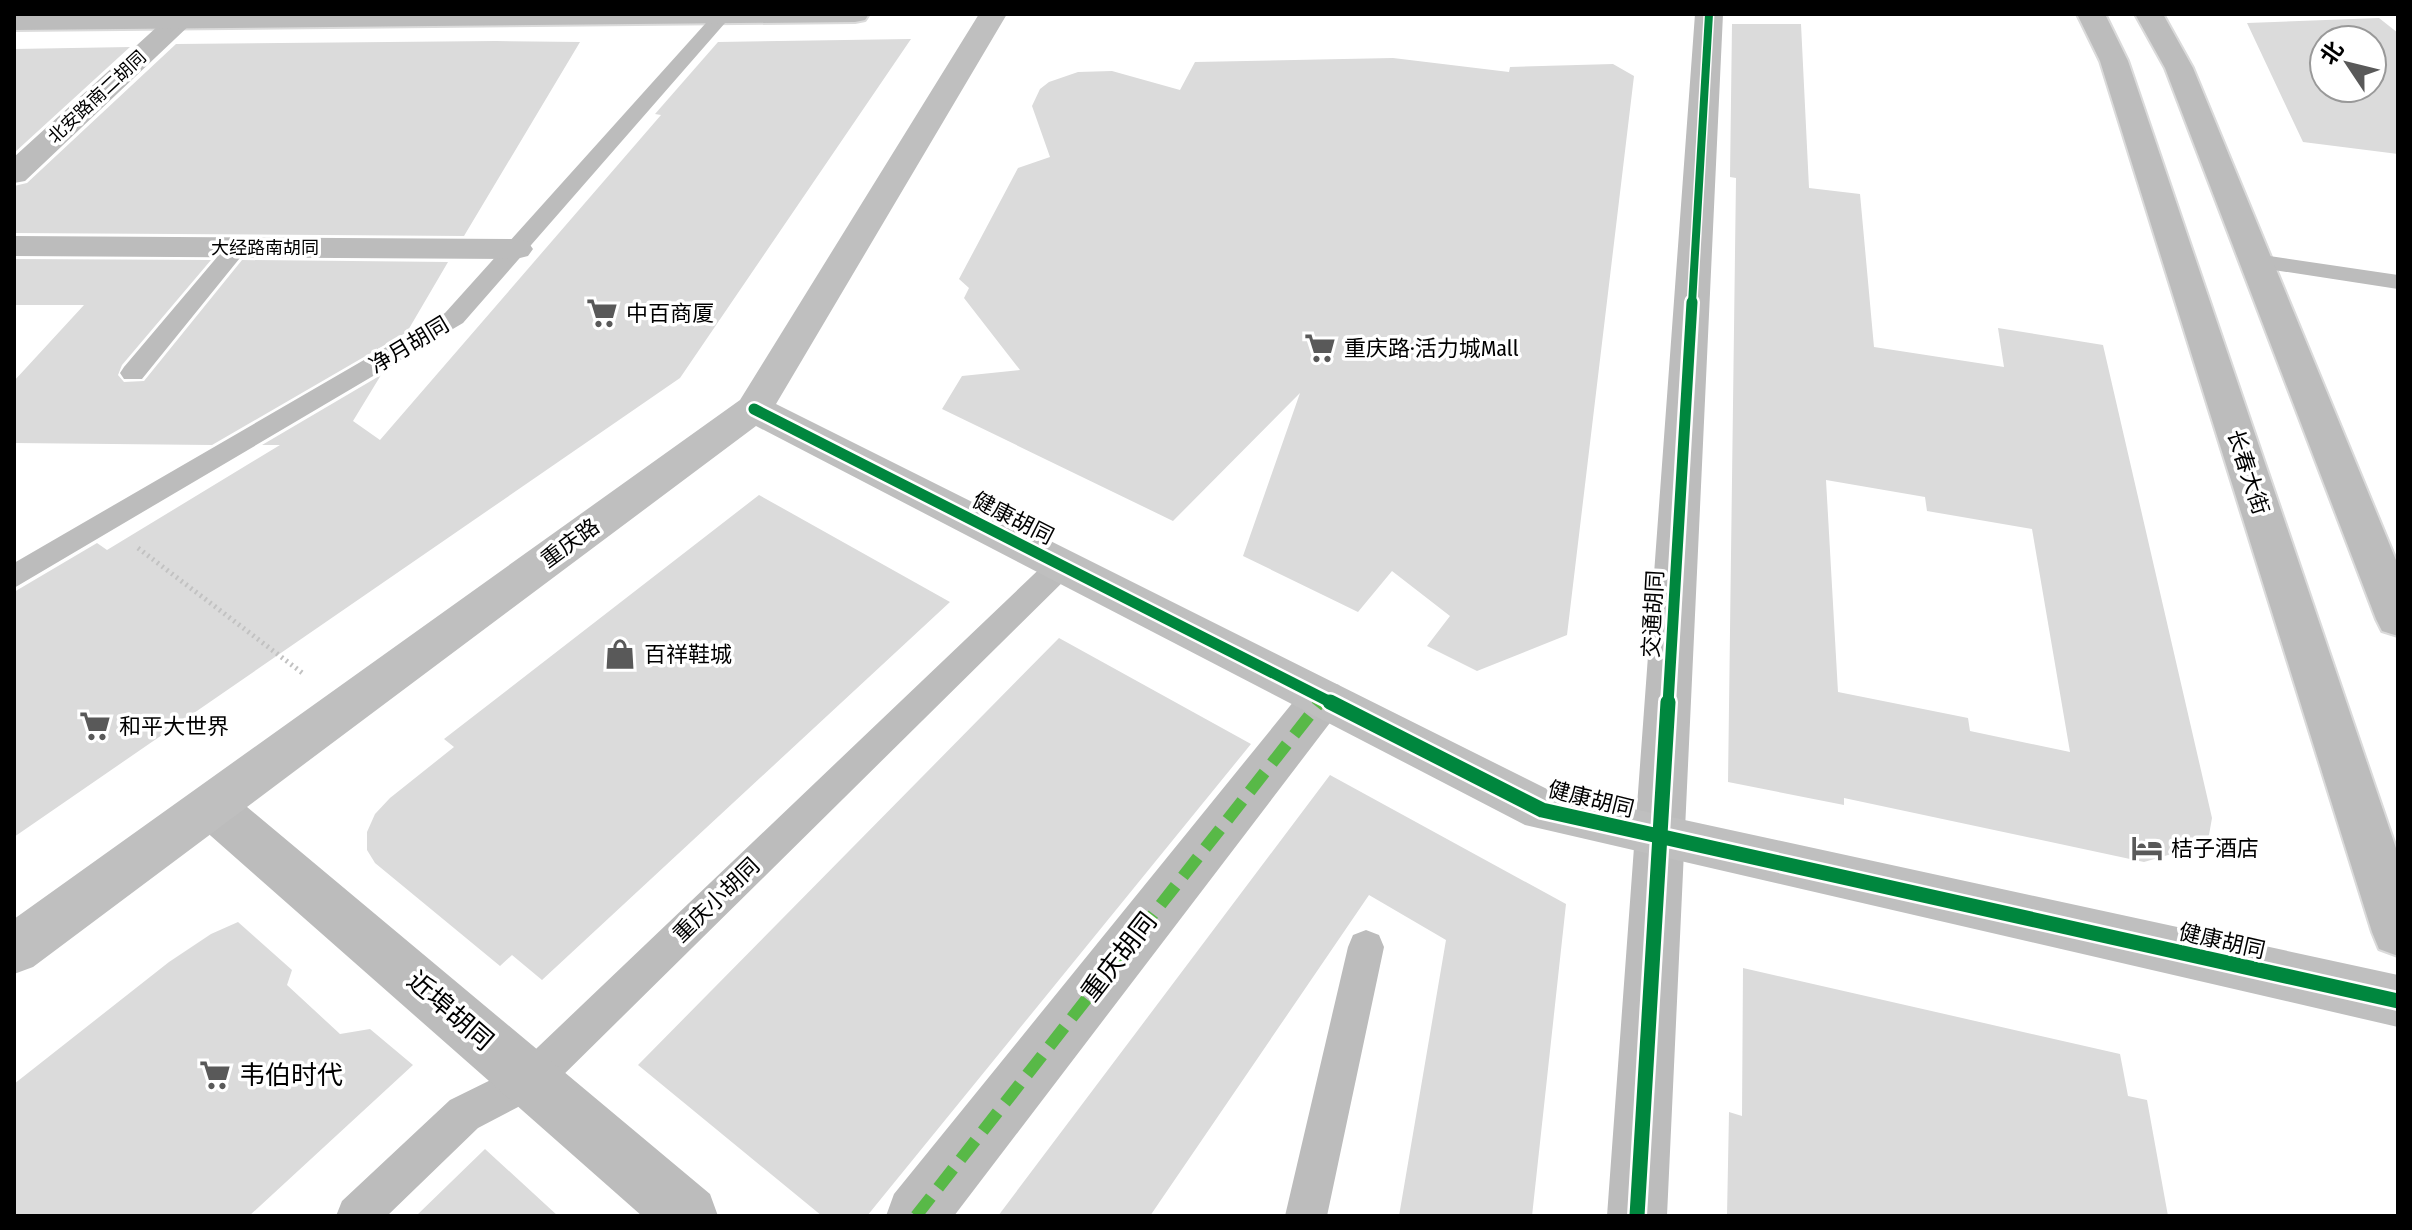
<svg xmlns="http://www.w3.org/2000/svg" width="2412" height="1230" viewBox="0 0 2412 1230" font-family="'Fira Sans Condensed','Noto Sans SC',sans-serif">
<rect width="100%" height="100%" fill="#fff"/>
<path fill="#dbdbdb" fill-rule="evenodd" d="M2379,18L2398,33V154L2303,142L2247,23ZM2324,40H2372V88H2324Z
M1732,24H1801L1809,188L1860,194L1874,347L2004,367L1998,328L2103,345L2212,818L2209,835L2199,846L2144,862L1844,798V805L1728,782L1736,178L1730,177ZM1826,480L1925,497L1927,511L2032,529L2070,752L1970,731L1968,718L1838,692Z
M911,39L680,378L14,837V592L97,543L107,550L280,445H262L381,375L353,421L380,440L661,115L655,114L718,42Z
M496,41L580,42L464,236L14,233V186L27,183L176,44Z
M130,47L14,153V49Z
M1393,58L1509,72L1510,67L1613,64L1634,76L1567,635L1477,671L1427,646L1450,616L1392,571L1358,612L1243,556L1300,393L1173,521L942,409L962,376L1020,370L964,298L969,288L959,279L1018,168L1050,157L1032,106L1040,89L1049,82L1078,72L1112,71L1180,90L1195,62Z
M14,259L211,260L122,365L118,375L124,382L144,381L242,260L448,262L407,332L212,445L14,443V381L84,305H14Z
M759,495L950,602L542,980L512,955L500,966L375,863L367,850V832L375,814L390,798L454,747L444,739Z
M1059,638L1251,744L867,1216H822L638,1065Z
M1330,775L1566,904L1532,1216H1399L1446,940L1369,895L1150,1216H998Z
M238,922L292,970L287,985L340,1034L370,1029L413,1065L249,1216H14V1084L169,962L211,934Z
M1743,968L2120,1054L2128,1096L2147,1100L2168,1216H1727L1729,1112L1742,1116Z
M485,1149L558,1216H416Z"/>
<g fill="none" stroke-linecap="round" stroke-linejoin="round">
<defs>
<path id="primary" d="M14,14H869L865,20L855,22L14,30Z
M2077,14H2105L2128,61L2398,854V956L2379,949L2372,932L2100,61Z
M2135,14H2163L2193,68L2398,565V636L2382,631L2376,619L2165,68Z"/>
</defs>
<use href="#primary" stroke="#dbdbdb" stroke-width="4"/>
<path stroke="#c2c2c2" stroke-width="5" stroke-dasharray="2 4" stroke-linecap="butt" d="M138,548L305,675"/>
<path fill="#bcbcbc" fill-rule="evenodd" d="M714,14L732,15L463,323L14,588V563L445,313Z
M237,241L248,248L142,379H124L120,373L124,367L229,243Z
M2256,254L2398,275V289L2248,266L2244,261Z
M1062,554L1072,557L1077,565L1072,573L545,1093L478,1128L387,1216H336L342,1201L450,1100L517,1067L1052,557Z
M1366,930L1379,935L1384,947L1327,1216H1285L1348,947L1353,935Z"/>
<path fill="#bcbcbc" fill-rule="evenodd" d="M1695,14H1723L1667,1216H1607Z
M170,15L185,14L194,21L25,181L14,183V157Z
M14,236L516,239L528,242L533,249L528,256L516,259L14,256Z
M1323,680L1339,685L1346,698L1339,711L954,1216H886L894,1194L1307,685Z
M211,785L228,791L710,1194L718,1216H642L194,821L186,806L194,791Z"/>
<path fill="#bfbfbf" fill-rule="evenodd" d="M979,14H1007L776,404L1551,791L2398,975V1027L1525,825L756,426L33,967L14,974V919L740,400Z"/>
<use href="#primary" fill="#bcbcbc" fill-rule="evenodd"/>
<path stroke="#58b947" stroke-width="9" stroke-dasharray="18 9" stroke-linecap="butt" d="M1318,704L1323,698"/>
<path stroke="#58b947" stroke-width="12" stroke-dasharray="24 12" stroke-linecap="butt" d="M916,1216L1320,702"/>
<defs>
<path id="cycleway-far2" d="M1692,304L1709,14"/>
<path id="cycleway-far1" d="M754,409L1334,704
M1668,704L1692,302"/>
<path id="cycleway" d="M1330,702L1542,810L2398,1001
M1637,1216L1668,702"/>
</defs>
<use href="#cycleway-far2" stroke="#fff" stroke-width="11"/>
<use href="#cycleway-far1" stroke="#fff" stroke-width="16"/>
<use href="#cycleway" stroke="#fff" stroke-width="20"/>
<use href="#cycleway-far2" stroke="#00873e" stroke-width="8"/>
<use href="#cycleway-far1" stroke="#00873e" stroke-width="11"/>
<use href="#cycleway" stroke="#00873e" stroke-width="15"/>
</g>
<defs>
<symbol id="supermarket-bare" viewBox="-9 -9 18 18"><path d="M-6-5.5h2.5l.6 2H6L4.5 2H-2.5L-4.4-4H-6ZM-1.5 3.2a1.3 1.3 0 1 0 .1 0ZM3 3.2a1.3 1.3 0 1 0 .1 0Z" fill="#595959" stroke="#fff" stroke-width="2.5" paint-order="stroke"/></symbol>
<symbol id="shop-bare" viewBox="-9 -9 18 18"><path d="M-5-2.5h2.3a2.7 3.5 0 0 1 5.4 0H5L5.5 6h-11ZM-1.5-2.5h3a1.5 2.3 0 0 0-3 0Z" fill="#595959" stroke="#fff" stroke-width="2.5" paint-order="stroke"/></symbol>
<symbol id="hotel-bare" viewBox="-9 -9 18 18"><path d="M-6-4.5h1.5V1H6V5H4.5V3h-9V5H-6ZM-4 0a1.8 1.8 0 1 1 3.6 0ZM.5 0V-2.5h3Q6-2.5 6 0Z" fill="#595959" stroke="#fff" stroke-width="2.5" paint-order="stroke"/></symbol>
</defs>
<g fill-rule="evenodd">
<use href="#supermarket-bare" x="580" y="291" width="44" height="44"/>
<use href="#supermarket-bare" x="1298" y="326" width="44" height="44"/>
<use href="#shop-bare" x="598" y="632" width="44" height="44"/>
<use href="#supermarket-bare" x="73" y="704" width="44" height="44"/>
<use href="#hotel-bare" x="2125" y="826" width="44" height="44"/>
<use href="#supermarket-bare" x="193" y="1053" width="44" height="44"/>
</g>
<g text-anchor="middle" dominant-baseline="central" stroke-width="7" stroke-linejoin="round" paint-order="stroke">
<g font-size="18" fill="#000" stroke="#fff">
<text transform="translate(97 97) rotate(-43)">北安路南二胡同</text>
<text x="265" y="248">大经路南胡同</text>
</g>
<g font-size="22" fill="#000" stroke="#fff" text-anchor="start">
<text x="626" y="313">中百商厦</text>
<text x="1344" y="348">重庆路·活力城Mall</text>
<text x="644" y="654">百祥鞋城</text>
<text x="119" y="726">和平大世界</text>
<text x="2171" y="848">桔子酒店</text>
</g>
<g font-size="22" fill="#000" stroke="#fff">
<text transform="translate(409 345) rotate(-31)">净月胡同</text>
<text transform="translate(2248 472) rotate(72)">长春大街</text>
<text transform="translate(1013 518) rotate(27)">健康胡同</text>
<text transform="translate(570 543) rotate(-36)">重庆路</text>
<text transform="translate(1653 614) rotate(-87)">交通胡同</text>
<text transform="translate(1591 799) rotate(14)">健康胡同</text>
<text transform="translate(716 900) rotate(-44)">重庆小胡同</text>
<text transform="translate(2222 941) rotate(13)">健康胡同</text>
</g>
<g font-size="26" fill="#000" stroke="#fff">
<text transform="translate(1119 957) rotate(-52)">重庆胡同</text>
<text transform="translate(450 1011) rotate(41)">近埠胡同</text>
</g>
<g font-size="26" fill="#000" stroke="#fff" text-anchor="start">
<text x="239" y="1075">韦伯时代</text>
</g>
</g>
<rect width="2412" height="1230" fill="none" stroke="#000000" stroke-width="32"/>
<g transform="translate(2348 64) rotate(305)"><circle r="38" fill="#ffffff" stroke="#999999" stroke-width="2"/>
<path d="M0-6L14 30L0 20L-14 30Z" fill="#595959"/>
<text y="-12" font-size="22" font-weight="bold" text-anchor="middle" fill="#000000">北</text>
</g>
</svg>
